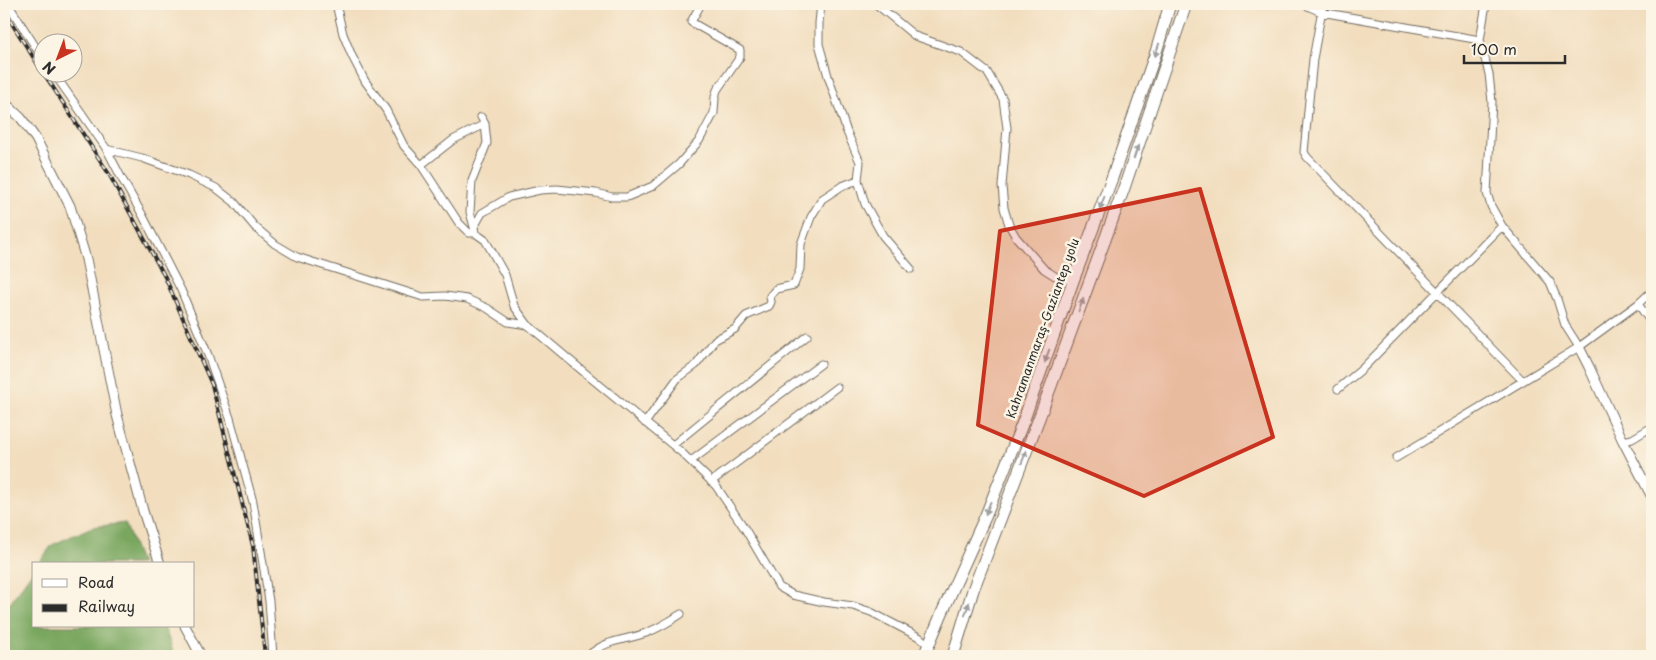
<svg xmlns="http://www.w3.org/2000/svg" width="1656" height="660" viewBox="0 0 1656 660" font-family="'Playpen Sans',sans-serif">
<rect width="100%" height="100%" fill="#fcf5e5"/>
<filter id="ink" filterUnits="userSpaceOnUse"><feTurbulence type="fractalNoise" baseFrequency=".02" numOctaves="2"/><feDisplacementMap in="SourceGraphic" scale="10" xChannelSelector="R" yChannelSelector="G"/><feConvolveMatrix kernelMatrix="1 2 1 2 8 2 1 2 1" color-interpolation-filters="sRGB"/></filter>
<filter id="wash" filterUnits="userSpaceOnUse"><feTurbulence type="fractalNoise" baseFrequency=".0096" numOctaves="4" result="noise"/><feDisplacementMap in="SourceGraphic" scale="20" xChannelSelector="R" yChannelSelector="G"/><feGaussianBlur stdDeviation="1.12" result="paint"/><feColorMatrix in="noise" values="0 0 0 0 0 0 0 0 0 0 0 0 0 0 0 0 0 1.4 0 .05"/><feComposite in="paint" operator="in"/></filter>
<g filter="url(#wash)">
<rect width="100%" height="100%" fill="#f2debf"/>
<path fill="#7aa760" stroke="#526946" d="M125,523L141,564H38L52,545L92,527Z
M34,569V626H164L175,656H4V611Z"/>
</g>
<g filter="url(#ink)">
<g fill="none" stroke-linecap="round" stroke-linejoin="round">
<defs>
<path id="minor" d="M8,4L42,57
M336,4L343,34L352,56L365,81L386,110L404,146L421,165L459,223L469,233H475L485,240L491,250L505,275L514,306L528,325L591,378L681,452L716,486L745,529L779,587L793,595L824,602L853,606L871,612L919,637L925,642
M876,4L915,36L961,52L987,72L1003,99L1007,128L1002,186L1004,208L1009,225L1016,237L1044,269L1055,276L1073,281
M1303,4L1321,12L1480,40
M1323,4L1313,59L1304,152L1307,157L1522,380
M1486,4L1480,40L1489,74L1492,102L1487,193L1491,206L1502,226L1550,282L1557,299L1565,325L1579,347L1638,304L1652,291
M53,72L106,148L122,179L142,214L181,290L208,355L230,418L253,502L269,601L273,656
M106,149L142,158L189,175L216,188L234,202L255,227L275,244L297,257L423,297L445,296L467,299L487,308L508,322L528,325
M421,165L453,140L485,124
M858,180L865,204L883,236L911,269
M474,227L470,212L472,181L487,143L485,124L481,117
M475,233L474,227L482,213L509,197L540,190L557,189L596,193L612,197H627L653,186L679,164L699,141L714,113L715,97L717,90L740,57V50L691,22L701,4
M1638,304L1652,324
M1338,389L1362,369L1502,226
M645,423L677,379L696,365L715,340L735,329L746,316L769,306L771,302L770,296L776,289L794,285L800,269L801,244L811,217L822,199L842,186L858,180L860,162L847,132L828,76L819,44V23L821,4
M1623,441L1632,439L1652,427
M673,445L807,336
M1396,458L1579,347
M691,461L821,364
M711,482L837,387
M588,656C606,639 624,641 646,633C659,628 669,622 681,614
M626,656H631"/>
<path id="tertiary" d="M4,102L21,118L36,139L70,206L86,259L117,415L143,511L160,564
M1579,347L1589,367L1623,441L1652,497
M185,626L201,656"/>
<path id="trunk" d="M924,656L942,613L986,515L1023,422L1073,281L1112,178L1156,52L1170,4
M953,656L973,590L1041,413L1124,188L1186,4"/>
</defs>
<use href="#minor" stroke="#716a5f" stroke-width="9"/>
<use href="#tertiary" stroke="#716a5f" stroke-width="11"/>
<use href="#trunk" stroke="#716a5f" stroke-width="13"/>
<use href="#minor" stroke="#fff" stroke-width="7"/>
<use href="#tertiary" stroke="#fff" stroke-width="9"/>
<use href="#trunk" stroke="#fff" stroke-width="11"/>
<defs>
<path id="rail" d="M4,11L42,71
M43,72L109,174L165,277L212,385L253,546L265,656"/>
</defs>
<use href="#rail" stroke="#2b2b2b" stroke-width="4"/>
<use href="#rail" stroke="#fcf5e5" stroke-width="2" stroke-dasharray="5.5" stroke-linecap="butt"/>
</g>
<defs><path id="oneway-solid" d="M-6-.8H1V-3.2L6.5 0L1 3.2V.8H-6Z" transform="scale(1.25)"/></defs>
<g fill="#a0a0a0">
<use href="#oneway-solid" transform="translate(1157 50) rotate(108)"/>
<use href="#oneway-solid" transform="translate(1136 152) rotate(-71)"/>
<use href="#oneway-solid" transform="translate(1102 203) rotate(111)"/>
<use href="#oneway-solid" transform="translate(1081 305) rotate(-70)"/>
<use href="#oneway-solid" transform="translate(1047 356) rotate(109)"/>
<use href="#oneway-solid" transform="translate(1024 457) rotate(-69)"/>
<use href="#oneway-solid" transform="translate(988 508) rotate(112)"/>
<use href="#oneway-solid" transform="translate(967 609) rotate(-72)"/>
</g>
</g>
<path fill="#c8321e" fill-opacity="0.2" stroke="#c8321e" stroke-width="4" stroke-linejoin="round" d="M1200,189L1273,437L1144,496L978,425L1000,231Z"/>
<g text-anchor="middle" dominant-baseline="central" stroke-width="5" stroke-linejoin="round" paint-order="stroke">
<g font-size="12" fill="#2b2b2b" stroke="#fcf5e5">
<text transform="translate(1042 328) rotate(-70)">Kahramanmaraş-Gaziantep yolu</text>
</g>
</g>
<rect width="1656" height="660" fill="none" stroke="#fcf5e5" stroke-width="20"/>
<rect x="32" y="562" width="162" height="65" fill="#fcf5e5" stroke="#a8a49b"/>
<rect x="42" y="579" width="25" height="8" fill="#ffffff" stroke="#a8a49b"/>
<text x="78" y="588" font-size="15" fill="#2b2b2b">Road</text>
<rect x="42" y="604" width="25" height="8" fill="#2b2b2b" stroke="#a8a49b"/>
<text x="78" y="612" font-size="15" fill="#2b2b2b">Railway</text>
<g transform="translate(58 58) rotate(222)"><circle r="24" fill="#fcf5e5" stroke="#a8a49b"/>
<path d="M0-4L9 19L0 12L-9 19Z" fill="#c8321e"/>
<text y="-8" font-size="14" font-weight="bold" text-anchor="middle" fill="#2b2b2b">N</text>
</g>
<path d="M1464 55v8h101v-8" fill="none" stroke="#2b2b2b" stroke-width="2.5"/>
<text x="1471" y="55" font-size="15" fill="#2b2b2b" stroke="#fcf5e5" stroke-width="4" paint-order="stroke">100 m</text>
</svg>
